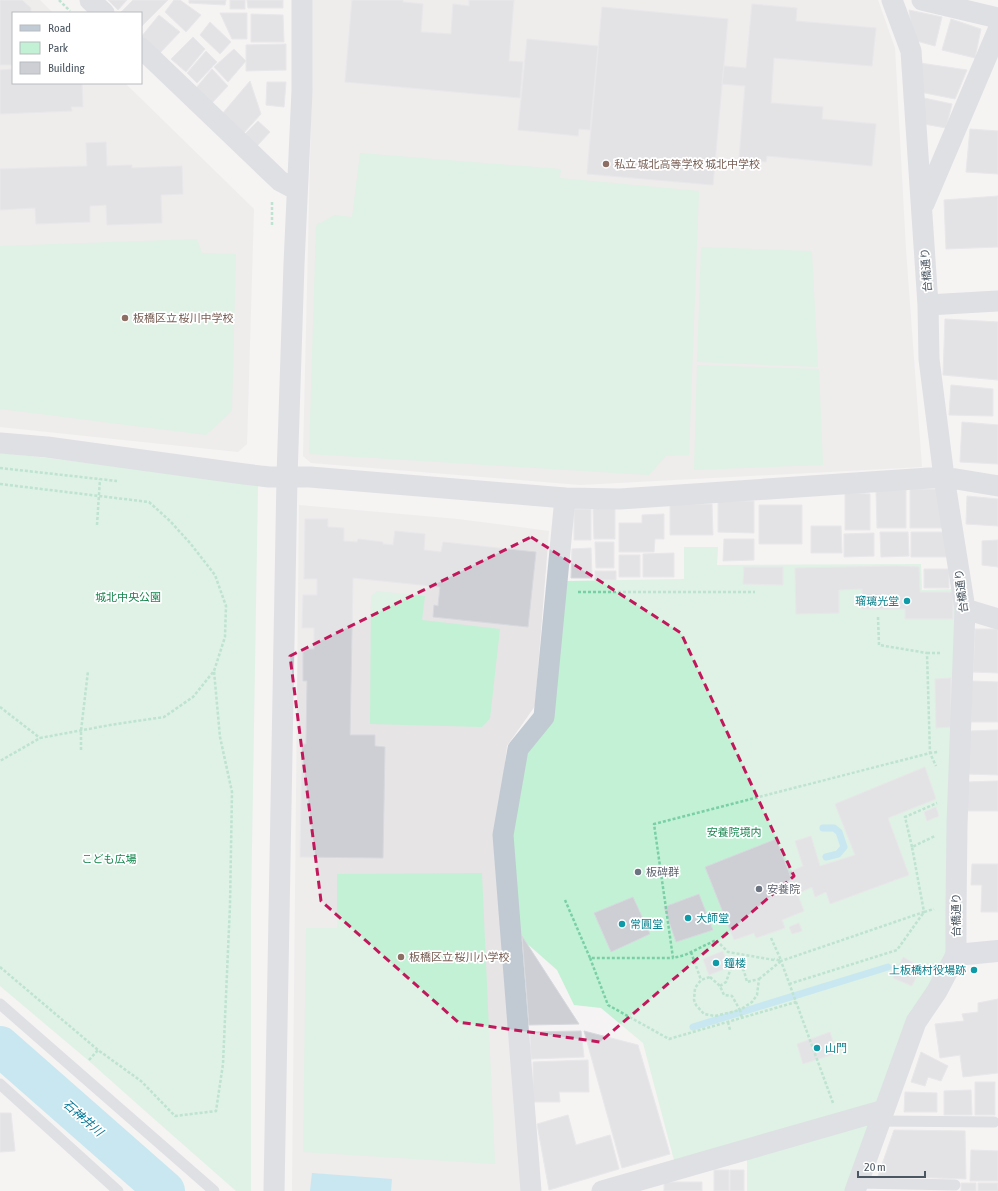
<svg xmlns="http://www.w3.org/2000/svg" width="998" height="1191" viewBox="0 0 998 1191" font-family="'Asap Condensed','Noto Sans JP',sans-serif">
<rect width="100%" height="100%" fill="#f5f3f3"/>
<path fill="#e6e4e5" d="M0,0H40L53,13H13V83H125L254,209L247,444L238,452L0,427Z
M312,0H878L895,48L906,250L922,467L580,485L311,463L303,456L312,78Z
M299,505L458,519L549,531L535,706L507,746L497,830L521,1191H292Z"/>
<path fill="#c3f1d5" d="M360,153L561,169L560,178L699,191L689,455L666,456L649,475L309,454L316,225L335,215L352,217Z
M197,239L202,253L236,254L232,411L206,435L0,409V246Z
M701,247L812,251L818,367L697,362Z
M697,365L819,369L823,465L694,470Z
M0,453L39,457L258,484L251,906V1191H236L144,1110L89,1061L0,986Z
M684,547H718L717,565L921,564L922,590L954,589L957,617L951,955L845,1191H747V1142L674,1160L643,1043L601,1008L574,1005L557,970L515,933L508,834L521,755L546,721L567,581L684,579Z
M377,591L425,596L422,620L500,629L490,719L482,727L370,724L371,596Z
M482,873L495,1164L303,1152L306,928H337V874Z"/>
<path fill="#90daee" d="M312,1173L392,1179L391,1191H310Z"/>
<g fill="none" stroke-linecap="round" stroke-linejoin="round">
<path stroke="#90daee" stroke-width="7" d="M823,828H834L839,832L844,847L838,854L826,857
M693,1027L888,967"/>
<path stroke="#90daee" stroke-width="40" d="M0,1046L165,1191"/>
</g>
<path fill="#cdcfd5" stroke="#d7d9de" d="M0,0H22L31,8V13H13V65H0Z
M108,0H127L118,10Z
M133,0H168L141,27V13H120Z
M174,0H180L201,15L186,32L165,12Z
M189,0H226L225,5L189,3Z
M230,0H245V9H230Z
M247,0H283V8H248Z
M352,0H403V2L423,4L421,32L451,34L453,4L469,6V0H514L509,61L523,62L520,98L345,82Z
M752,4L797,8L796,21L876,28L872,66L774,58L771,103L823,107L822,119L876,124L872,166L767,156L766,162L739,159L745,86L722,84L724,66L746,68Z
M602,7L728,19L713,185L587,174Z
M909,10L942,17L935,46L913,40Z
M220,13H247V39H232Z
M251,14L283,15L284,42H251Z
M159,15L180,32L159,54L141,39V37Z
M951,19L981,29L975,58L942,50Z
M210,22L231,42L220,54L200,35Z
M193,37L205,49L186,72L171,59Z
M527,39L598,46L590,130L579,129L578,136L518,130Z
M286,44V70L246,71V45Z
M234,49L246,61L228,82L214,67Z
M206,51L217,62L197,83L187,73Z
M920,63L967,70L955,99L920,92Z
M13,69V83H82L83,107H71L72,111L0,114V70Z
M212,69L228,86L211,104L196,88Z
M250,81L261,114L243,134L222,114Z
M267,82H286L284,107L266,105Z
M924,98L952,104L946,128L924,124Z
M258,121L270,132L257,146L244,135Z
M970,129L998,131V174L966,172Z
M106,142L107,166L132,165V168L182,166L183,194L161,195L162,223L107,225L106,205L90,206V222L36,224L35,208L0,210V169L87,166L86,143Z
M998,196V247L946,249L944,200Z
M945,319L998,322V380L943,375Z
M951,385L993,389V416L949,415Z
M962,422L998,425V464L960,462Z
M910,489H944V528H910Z
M876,490H906V528H877Z
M845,493L870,494V530H845Z
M967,496L998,499V526L966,524Z
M718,501H754V533L718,532Z
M670,504H712L713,535H670Z
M759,505H802V544H759Z
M593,508H615V539H594Z
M574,509H591V540H574Z
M664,514V539H655L654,552H619V523H642V515Z
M305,519H328V527L344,528V541L357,542L358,539L383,542V544L393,545L395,531L425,534L424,550L441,552L443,542L536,552L528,627L433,617L434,605L438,606L440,587L353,578L350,735H375V746L385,747L383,858L300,857L302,744H306L307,681H303V649H314V628H302L303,595H317V579H304Z
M811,526H841L842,553H811Z
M880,532H908L909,556L881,557Z
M911,532H949L948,557H911Z
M874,533V556L844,557V534Z
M724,539H754V560L723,561Z
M998,540V567L982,565V541Z
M595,542H614V568H596Z
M591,548L592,578H571L572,549Z
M674,553V577H643V554Z
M619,555H640V577H619Z
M897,566L919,567L920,592H953V619H905V609H862V589L839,590V613L796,614L795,568Z
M744,567H783V585L743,584Z
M924,569H949V588H924Z
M595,571H616V580H595Z
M975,629H998V673L973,672Z
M951,678V727L936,728L935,679Z
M972,681L998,682V722H971Z
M998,730V775L967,774L970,731Z
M925,767L936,799L888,818L909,875L830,904L826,892L815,897L812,887L797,894L789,872L803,866L795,841L811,836L820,866L855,855L835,804Z
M998,781V811H966V782Z
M936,807L939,816L927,821L924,812Z
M776,839L804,911L782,920L785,928L756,938L754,933L734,940L705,867Z
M972,864H998V912H981L982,885H971Z
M699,894L713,930L676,942L664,907Z
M633,897L650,934L611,952L594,913Z
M799,923L802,931L792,934L789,927Z
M522,936L579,1024L529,1025Z
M723,951L729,967L709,975L703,959Z
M903,957L921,967L912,986L893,978Z
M998,999V1073L963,1077L960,1055L940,1058L935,1024L964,1021L962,1014L978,1012V1003Z
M581,1031L584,1057L531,1059L530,1032Z
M584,1031L638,1045L670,1154L622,1168Z
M830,1032L837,1053L803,1064L797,1044Z
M921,1052L948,1066L941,1081L928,1077L925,1086L911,1082Z
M588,1060L589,1092H559L560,1102H533V1062Z
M975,1082H995V1115H975Z
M971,1090L972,1115H944V1091Z
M905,1092L937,1093V1112H904Z
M0,1113H11L15,1151L0,1152Z
M568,1115L576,1145L610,1135L619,1169L549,1190L537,1124Z
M894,1130L965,1131L966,1179L878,1176Z
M971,1150L998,1151V1181H970Z
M714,1170H729V1191H714Z
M730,1170H744V1191H730Z
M664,1182H702V1191H664Z
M961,1183H976V1191H961Z
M978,1183H998V1191H978Z"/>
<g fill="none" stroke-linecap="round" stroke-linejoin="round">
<path stroke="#7ad0a6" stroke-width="2.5" stroke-dasharray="3 2" stroke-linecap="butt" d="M59,0L70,11
M272,225V202
M0,468L117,481
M0,484L149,502L170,521L190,543L215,575L226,606L225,637L214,671L193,697L164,717L110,725L40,738L0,761
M97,525L100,479
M578,592H755
M878,617L879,645L927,653L930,753L936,766
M927,653H942
M0,707L40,738
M81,750V731L88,671
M912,847L905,817L937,803
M565,900L590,958H673
M771,938L781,960
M691,952L701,980
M590,958L608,1005L669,1039L796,1002
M774,960L728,952L716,940L685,955L673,958L654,824L930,753L938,752
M0,967L98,1050L141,1081L175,1116L216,1111L223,1064L230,905L232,792L220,737L214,671
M710,977L720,986L724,995L732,996L740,1010L715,1016L704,1014L696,1005L694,1000L695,988L701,980Z
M759,979L781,961L774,959
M789,984L897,950L924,912L934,909
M720,986L726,982L731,968L740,966L744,971L747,982L759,979L757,995L752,1002L740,1010L742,1018
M728,1022L730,1030
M89,1060L98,1050
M833,1103L781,961L924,912L912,847L935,836"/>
<path stroke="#c1cad2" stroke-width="11" d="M0,1004L214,1191
M0,1084L118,1191
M880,1121L994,1122
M858,1183L955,1185"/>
<path stroke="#c1cad2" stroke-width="21" d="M90,0L104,13
M922,0L998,18
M141,48L280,181L297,190
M924,204L998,30
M928,305L998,301
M0,443L47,447L244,474L269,477H310L565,498L620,499L944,477L998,486
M965,609L998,619
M274,1191L287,477L294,264L302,91V0
M531,1191L503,835L518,749L544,717L565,498
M602,1191L884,1110
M855,1191L916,1022L937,991L956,955V910L957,825L965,609L944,477L929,359L928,305L911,51L892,0"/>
<path stroke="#c1cbd6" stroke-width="22" d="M956,955L998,951"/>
</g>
<path d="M0 0H998V1191H0ZM531,537L681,633L794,876L600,1042L458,1022L321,901L290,656Z" fill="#f5f3f3" fill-opacity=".55" fill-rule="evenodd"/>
<path fill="none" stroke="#c2185b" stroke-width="3" stroke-dasharray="8 5" stroke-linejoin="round" d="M531,537L681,633L794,876L600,1042L458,1022L321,901L290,656Z"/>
<g fill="#8d6e63" stroke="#fff" stroke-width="1.5">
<circle cx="606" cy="164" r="4"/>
<circle cx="125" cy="318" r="4"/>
<circle cx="401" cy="957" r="4"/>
</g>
<g fill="#0f9aa8" stroke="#fff" stroke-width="1.5">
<circle cx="907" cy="601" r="4"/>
<circle cx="688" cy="918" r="4"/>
<circle cx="622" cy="924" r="4"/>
<circle cx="716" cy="963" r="4"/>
<circle cx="974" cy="970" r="4"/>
<circle cx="817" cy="1048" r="4"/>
</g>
<g fill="#6b7280" stroke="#fff" stroke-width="1.5">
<circle cx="638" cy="872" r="4"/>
<circle cx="759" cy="889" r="4"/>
</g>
<g text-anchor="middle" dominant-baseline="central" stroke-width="3.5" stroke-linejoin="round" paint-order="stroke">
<g font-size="11" fill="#785e54" stroke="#fff" text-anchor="start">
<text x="614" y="164">私立 城北高等学校 城北中学校</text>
<text x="133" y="318">板橋区立 桜川中学校</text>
<text x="409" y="957">板橋区立 桜川小学校</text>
</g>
<g font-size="11" fill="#4a5661" stroke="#fff">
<text transform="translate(926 270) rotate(-94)">台橋通り</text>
<text transform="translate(961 591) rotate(-97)">台橋通り</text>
<text transform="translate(956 915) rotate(-90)">台橋通り</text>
</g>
<g font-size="11" fill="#17864f" stroke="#fff">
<text x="128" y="597">城北中央公園</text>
<text x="734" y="832">安養院境内</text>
<text x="109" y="859">こども広場</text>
</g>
<g font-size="11" fill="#0d838f" stroke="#fff" text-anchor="start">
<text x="899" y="601" text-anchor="end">瑠璃光堂</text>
<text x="696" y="918">大師堂</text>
<text x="630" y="924">常圓堂</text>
<text x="724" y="963">鐘楼</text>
<text x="966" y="970" text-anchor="end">上板橋村役場跡</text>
<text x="825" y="1048">山門</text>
</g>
<g font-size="11" fill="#5b616d" stroke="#fff" text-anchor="start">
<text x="646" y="872">板碑群</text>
<text x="767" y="889">安養院</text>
</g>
<g font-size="12" font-style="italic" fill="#0c7c9b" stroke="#fff">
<text transform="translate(83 1118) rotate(41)">石神井川</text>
</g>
</g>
<rect x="12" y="12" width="130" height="72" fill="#ffffff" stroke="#b7bbc0"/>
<rect x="20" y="25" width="20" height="6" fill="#c1cbd6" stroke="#b7bbc0"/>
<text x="48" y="32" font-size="12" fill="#4a5661">Road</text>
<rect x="20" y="42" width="20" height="12" fill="#c3f1d5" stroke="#b7bbc0"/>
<text x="48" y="52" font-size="12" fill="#4a5661">Park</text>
<rect x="20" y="62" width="20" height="12" fill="#cdcfd5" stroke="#b7bbc0"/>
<text x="48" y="72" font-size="12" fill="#4a5661">Building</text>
<path d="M858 1171v6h67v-6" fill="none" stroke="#4a5661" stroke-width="2"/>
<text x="864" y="1171" font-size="12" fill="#4a5661" stroke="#ffffff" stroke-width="3" paint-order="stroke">20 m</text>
</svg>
